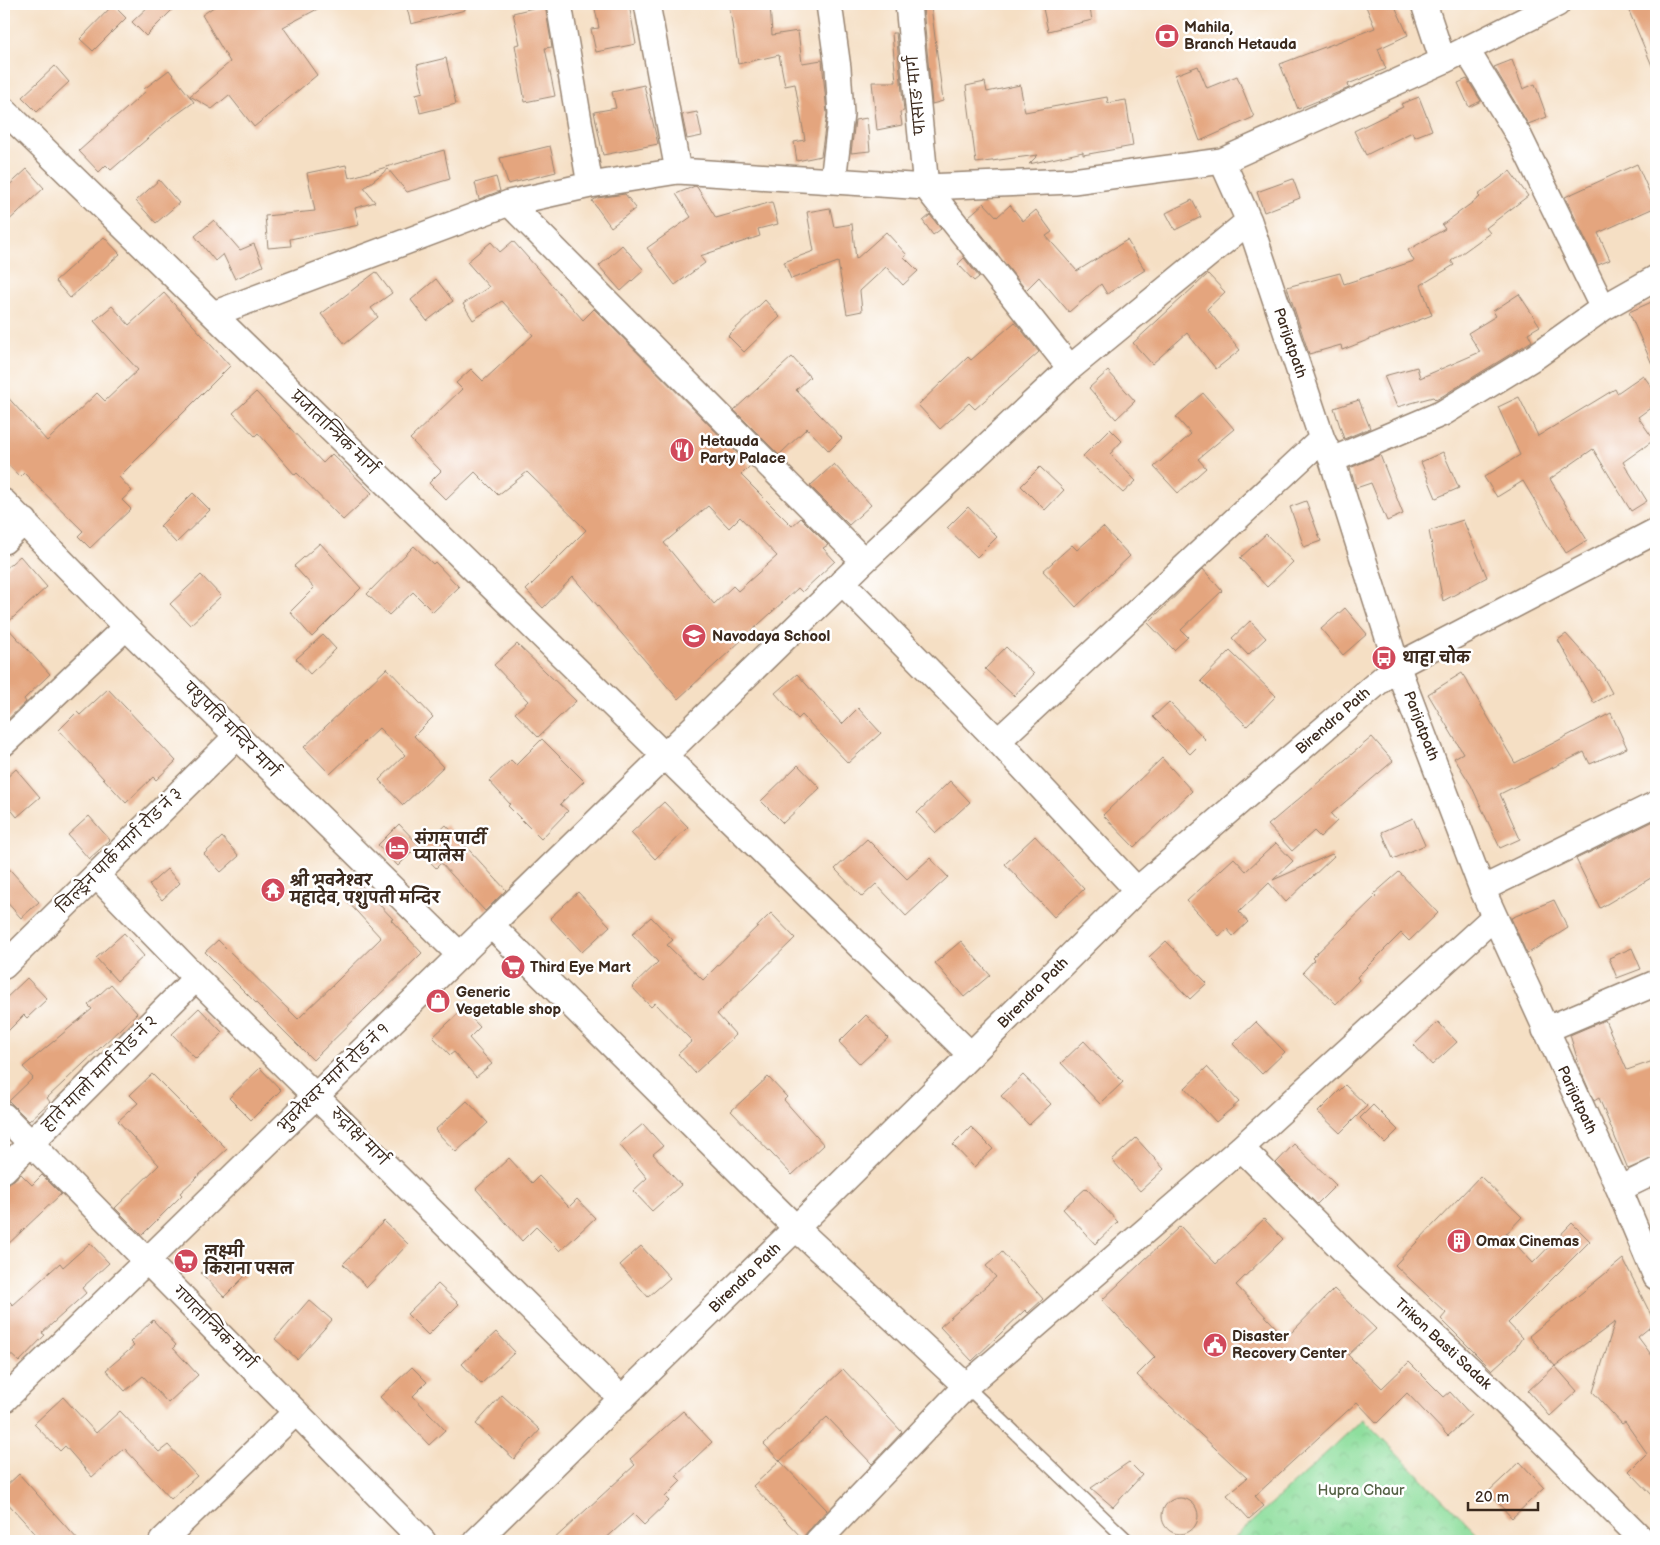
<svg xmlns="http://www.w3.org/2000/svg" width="1660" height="1545" viewBox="0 0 1660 1545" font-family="'Balsamiq Sans','Playpen Sans Deva',sans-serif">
<defs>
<pattern id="park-crowns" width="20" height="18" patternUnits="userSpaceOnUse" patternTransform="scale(1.25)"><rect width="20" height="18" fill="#8ede9d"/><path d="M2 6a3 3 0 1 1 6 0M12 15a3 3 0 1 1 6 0" fill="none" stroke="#7bbf87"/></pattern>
</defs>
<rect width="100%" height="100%" fill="#fff"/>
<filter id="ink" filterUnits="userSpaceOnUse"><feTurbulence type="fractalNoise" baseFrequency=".02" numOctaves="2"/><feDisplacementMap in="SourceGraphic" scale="10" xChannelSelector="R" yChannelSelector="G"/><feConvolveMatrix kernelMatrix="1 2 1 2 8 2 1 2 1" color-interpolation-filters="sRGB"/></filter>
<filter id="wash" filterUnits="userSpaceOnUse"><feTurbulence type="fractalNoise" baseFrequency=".0096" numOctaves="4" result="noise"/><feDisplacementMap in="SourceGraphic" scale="20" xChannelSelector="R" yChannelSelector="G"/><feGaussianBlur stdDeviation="1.12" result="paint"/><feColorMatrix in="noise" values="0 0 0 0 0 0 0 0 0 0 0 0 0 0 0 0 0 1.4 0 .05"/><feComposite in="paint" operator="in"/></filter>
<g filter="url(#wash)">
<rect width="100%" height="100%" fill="#f5dfc4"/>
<path fill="url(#park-crowns)" stroke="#64845e" d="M1363,1419L1484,1541H1231Z"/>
<g id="blocks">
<path fill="#e4a57e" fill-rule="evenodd" d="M151,4H178L146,36L132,22Z
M218,4H327L283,27L317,75L254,127L229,95L212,109L190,96L230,62L202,15Z
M406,4H464L465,10L411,24Z
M594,4H629L636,44L596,52L591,29L599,28Z
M729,4H770L772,35L798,31L802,63L822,60L827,114L821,156L797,161L794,142L805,140L795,84L785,86L779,55L738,64Z
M1042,4H1089L1092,20L1048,31Z
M1365,4H1394L1408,35L1378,49L1386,69L1348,84L1349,88L1298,109L1280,64L1375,28Z
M1626,4H1653L1656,11V75Z
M113,5L126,18L93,51L80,39Z
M545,5L552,47L545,48L555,96L525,102L515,45L520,44L513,13Z
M931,6L943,101L932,104L923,7Z
M892,33H896L904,111L900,112L902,125L877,130L872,82H896Z
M446,58L456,104L420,113L416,94L423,92L417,65Z
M1512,60L1523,89L1535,84L1547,117L1528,124L1494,67Z
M55,66L69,82L37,112L22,97Z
M1198,66L1207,88L1237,76L1254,117L1200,141L1175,75Z
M169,70L194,102L169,120L111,170L106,165L99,172L79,151L146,91L144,89Z
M1467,79L1481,101L1469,107L1458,83Z
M985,82L987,92L1020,85L1025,112L1107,97L1108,103L1126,100L1133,146L1083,155V152L1029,164L1038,155L976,163L966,86Z
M644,85L658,144L603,155L594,112L616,108L612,92Z
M1419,97L1432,130L1414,137L1412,132L1366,155L1354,131L1403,107L1401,104Z
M697,112L702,136L687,139L682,115Z
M867,118L870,151L851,153L855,120Z
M550,146L556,172L508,184L500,158Z
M444,150L450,179L407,192L388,169L364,188L375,202L355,208L359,225L290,239L291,246L268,248L265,216L315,211L307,173L346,165L349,178Z
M1637,164L1656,207L1598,233L1610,260L1598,265L1565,197Z
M27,169L44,188L4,225V190Z
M1510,171L1528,196L1486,228L1490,233L1451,261L1454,265L1421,285L1432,315L1342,350L1341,345L1309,354L1287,287L1340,273L1344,284L1414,261L1408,250L1445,229L1442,225L1480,197L1478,195Z
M496,177L500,191L479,199L475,183Z
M1293,179L1300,198L1264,212L1257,192Z
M159,180L179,203L156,223L136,201Z
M695,186L697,187L716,218L772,202L778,224L758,229L760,236L700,256L705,263L675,285L647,248L691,217L676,194Z
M625,194L636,208L611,227L592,201L597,198Z
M1192,200L1201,217L1175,230L1166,213Z
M984,203L997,217L1010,205L1023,221L1036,210L1052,232L1046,236L1077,271L1127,240L1145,270L1107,294L1101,284L1069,312L1039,277L1026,290L968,217Z
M830,208L834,227L852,224L856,259L886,232L907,255L904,257L918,271L903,285L886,267L860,291L862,311L847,314L838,262L791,279L784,262L814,251L807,212Z
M930,215L941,229L933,235L923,221Z
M214,220L240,250L254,244L263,266L235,279L223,254L215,261L195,236Z
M104,237L120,254L70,298L55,281Z
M513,241L583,320L594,309L750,466L741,475L792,526L801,518L828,545L823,548L835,561L802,592L798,588L678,699L573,577L543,608L526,590L586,530L527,472L498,495L475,472L446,500L429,483L441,471L410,439L462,389L456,383L471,369L483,381L533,335L502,301L473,320L463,304L489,287L467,262L491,242L500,252ZM708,506L729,528L740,517L777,556L738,591L733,586L714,604L664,543Z
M622,245L644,270L621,291L599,266Z
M964,258L979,277L974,281L958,264Z
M376,272L392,293L371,308L378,317L345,344L321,314Z
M1208,274L1225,292L1207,309L1240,350L1216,369L1187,333L1152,364L1133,343Z
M436,279L453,301L427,321L411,300Z
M164,293L230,366L119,477L132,491L122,500L131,509L90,548L78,536L83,531L24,473L20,477L4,460V393L47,441L97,393L105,401L138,370L94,321L112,306L129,325Z
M1519,294L1540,326L1528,333L1532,341L1436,400L1433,397L1397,407L1384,376L1417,367L1420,378L1480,352L1468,333L1496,316L1493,311Z
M765,300L780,317L744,352L728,336Z
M1656,300V373L1629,312Z
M1015,322L1039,352L975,409L969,403L940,429L918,405L968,357L971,360Z
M792,357L810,377L796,390L842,438L829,451L807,428L779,455L734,410Z
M1108,371L1135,401L1116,419L1089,388Z
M1643,375L1656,393V404L1638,417L1654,440L1623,462L1647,501L1631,511L1593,449L1550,479L1587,540L1566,553L1523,481L1497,497L1484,477L1520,455L1498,407L1519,397L1538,436L1615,389L1617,393Z
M256,392L323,463L332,454L372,493L343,520L297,473L295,475L258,433L255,436L233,413Z
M1203,393L1234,429L1198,459L1206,468L1178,493L1154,467L1191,434L1176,417Z
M1359,400L1370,428L1344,439L1334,408Z
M1110,429L1122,441L1110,454L1136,481L1123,493L1083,456Z
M1443,452L1459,488L1436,498L1421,462Z
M1380,455L1403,514L1387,521L1371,483L1356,488L1350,468Z
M834,464L871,505L849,525L810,486Z
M1040,467L1064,490L1045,510L1021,486Z
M193,493L210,510L176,543L160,526Z
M1306,501L1321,541L1304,547L1290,507Z
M968,507L997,537L977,557L947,528Z
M1463,520L1487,577L1443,601L1429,531Z
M1103,527L1130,556L1076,607L1043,571L1072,545L1077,550Z
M1266,534L1293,562L1267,587L1240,558Z
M320,543L361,588L312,637L290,612L314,588L294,566Z
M414,546L433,564L435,562L459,587L433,612L413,592L389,615L367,594Z
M20,556L47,587L5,625L50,674L24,699L26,702L4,723V570Z
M1203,569L1222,591L1181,630L1188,637L1174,650L1148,623Z
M201,575L221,596L190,625L170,604Z
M1345,608L1367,634L1343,655L1321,629Z
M1250,621L1266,638L1248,655L1232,638Z
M1566,634L1601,673L1612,693L1594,703L1558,640Z
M323,635L336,649L310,674L296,659Z
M517,644L576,701L538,737L515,713L528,701L494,665Z
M1006,647L1034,674L1014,696L985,669Z
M1230,651L1276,696L1247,726L1201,681Z
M387,668L433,717L414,736L443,767L403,805L379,780L405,755L379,728L330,774L304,747Z
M1462,673L1515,763L1611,713L1627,748L1590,764L1584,752L1500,794L1520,839L1500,848L1471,785L1454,758L1463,753L1428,694Z
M797,674L842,724L858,708L881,733L848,763L802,715L798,719L775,693Z
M108,689L176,761L156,780L153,777L126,803L59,730L77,712L80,715Z
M1169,702L1205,739L1190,754L1153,717Z
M1372,737L1393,761L1331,814L1337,821L1320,837L1314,831L1292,851L1268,825Z
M542,739L584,781L560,804L568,811L541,839L508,806L510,804L489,781L511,760L516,765Z
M1162,758L1192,791L1134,847L1103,815Z
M798,765L820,788L783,823L761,801Z
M16,769L40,797L17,817L4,801V780Z
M950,781L970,802L936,833L917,813Z
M664,802L688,827L655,859L631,833Z
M89,816L110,840L89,859L68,835Z
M1413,818L1425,845L1393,859L1382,832Z
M1656,820V875L1600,908L1576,859Z
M399,824L419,845L398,866L378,845Z
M446,825L506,890L485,911L441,863L436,868L419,850Z
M1035,836L1084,889L1054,917L1005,864Z
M222,837L239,856L221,872L204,854Z
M867,839L907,879L930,858L948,877L906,916L876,884L862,897L835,869Z
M1276,843L1293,861L1273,880L1332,854L1334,856L1286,902L1269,883L1239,912L1248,922L1233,936L1227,929L1219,936L1187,901L1234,858L1246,871Z
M4,863L39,902L21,918L4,899Z
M167,869L180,883L162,900L149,885Z
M1399,872L1438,913L1409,941L1401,933L1357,977L1359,980L1336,1004L1303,972L1314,960L1312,958L1376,896L1374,894Z
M361,885L393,919L391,920L422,953L313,1060L205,952L218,940L298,1019L381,938L346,900Z
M578,892L610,926L582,952L550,918Z
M1554,900L1568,928L1527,954L1511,918Z
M771,913L795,938L717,1014L736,1035L695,1073L678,1054L692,1041L655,1003L651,1007L632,987L658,962L632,934L651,917L673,940L667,945L703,980Z
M124,933L144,956L117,981L96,958Z
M961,941L990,975L964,997L935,963Z
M1166,941L1207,983L1190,999L1149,957Z
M1632,948L1641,969L1617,978L1609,958Z
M27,978L47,999L27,1018L24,1015L4,1035V1000Z
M111,984L137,1013L47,1098L50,1102L29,1121L9,1101L33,1078L23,1067L92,1009L88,1005Z
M199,1008L223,1033L196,1059L172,1034Z
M463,1009L480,1027L469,1038L492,1064L476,1077L454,1052L450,1055L433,1037Z
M866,1015L888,1038L860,1064L839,1042Z
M1605,1020L1627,1070L1656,1060V1087L1652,1089L1656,1101V1157L1628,1169L1599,1098L1594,1101L1582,1074L1570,1035Z
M1256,1022L1285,1052L1262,1074L1233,1044Z
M1438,1022L1457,1042L1432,1065L1414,1045Z
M1084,1041L1123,1082L1100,1104L1061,1063Z
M1207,1067L1239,1102L1216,1122L1185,1088Z
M260,1068L281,1090L251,1120L229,1098Z
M152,1074L227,1149L180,1193L182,1195L142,1235L115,1208L159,1165L118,1121L138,1103L130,1095Z
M1023,1075L1051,1104L1029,1125L1001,1096Z
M768,1077L787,1097L784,1100L824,1145L792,1175L731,1111Z
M1345,1085L1367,1106L1340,1133L1318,1112Z
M467,1101L488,1123L456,1152L435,1130Z
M1373,1105L1398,1130L1385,1143L1360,1118Z
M643,1124L663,1146L653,1154L681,1185L652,1211L633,1191L647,1178L619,1144Z
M971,1127L993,1149L974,1167L953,1145Z
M1136,1138L1164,1169L1140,1191L1112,1160Z
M1294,1144L1336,1185L1317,1204L1276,1163Z
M509,1158L532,1183L539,1176L569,1207L577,1199L595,1218L560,1251L536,1227L522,1241L476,1189Z
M21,1174L32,1185L42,1175L61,1194L4,1248V1184L14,1180Z
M1480,1176L1522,1217L1506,1234L1533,1263L1572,1223L1590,1241L1508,1323L1522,1338L1514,1350L1492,1370L1441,1319L1446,1313L1395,1265Z
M1086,1188L1118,1222L1095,1244L1063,1209Z
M1264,1219L1283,1239L1236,1285L1286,1338L1334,1289L1376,1329L1348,1355L1382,1388L1409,1362L1444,1397L1450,1392L1471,1415L1448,1436L1407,1393L1377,1423L1357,1402L1255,1496L1264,1506L1249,1519L1227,1495L1247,1478L1137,1375L1155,1357L1102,1300L1180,1226L1216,1264Z
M384,1221L408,1244L367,1287L343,1264Z
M90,1243L109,1263L82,1288L86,1293L42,1333L45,1335L19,1362L4,1348V1296L13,1305L60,1263L63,1267Z
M641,1246L670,1278L648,1297L620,1265Z
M223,1252L245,1276L224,1297L201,1273Z
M1002,1252L1043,1299L1028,1313L1025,1310L972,1361L940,1327L996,1277L986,1266Z
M1623,1259L1655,1323L1638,1337L1656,1361V1499L1629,1471L1647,1453L1625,1422L1622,1424L1593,1392L1615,1322L1555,1366L1529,1336Z
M438,1284L459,1304L428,1335L407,1314Z
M309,1300L332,1320L297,1359L275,1339Z
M153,1320L176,1345L173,1348L198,1375L168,1403L143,1376L125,1391L106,1370L134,1346L130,1342Z
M496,1332L515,1352L481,1384L462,1364Z
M1555,1366L1577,1391L1550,1416L1528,1391Z
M412,1367L427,1382L413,1396L445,1430L429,1445L397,1411L395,1413L380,1397Z
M843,1369L902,1432L872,1464L827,1417L780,1461L764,1444Z
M502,1395L540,1430L514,1459L476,1424Z
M63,1397L96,1433L120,1411L159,1452L168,1445L197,1476L171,1499L124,1448L92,1477L65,1446L60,1451L34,1424Z
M683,1411L712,1442L676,1476L681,1481L665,1497L669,1501L644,1525L633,1514L603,1541H552L635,1465L630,1459Z
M780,1461L827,1510L802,1538L753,1486Z
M1129,1462L1142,1475L1113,1507L1091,1488Z
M1520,1462L1544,1488L1512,1518L1488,1492Z
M19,1474L79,1541H42L4,1499V1488Z
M1162 1516a18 18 0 1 1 36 0a18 18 0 1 1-36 0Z"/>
</g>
</g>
<g filter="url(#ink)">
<use href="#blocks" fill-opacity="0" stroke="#988471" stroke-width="1"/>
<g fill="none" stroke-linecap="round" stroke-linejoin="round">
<defs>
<path id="lane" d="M966,1386L1128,1541"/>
<path id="street" d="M559,4L590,185
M647,4L678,171
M829,4L838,68L841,114L833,181
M908,4L926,187L1070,368
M1424,4L1443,61
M1466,49L1519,136L1603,308L1656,278
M4,110L971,1055
M1222,161L1249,221L1322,439L1332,460L1397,666L1482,889L1619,1189L1656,1277
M509,203L864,561
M213,314L509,203L590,185L678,171L926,187L1073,181L1222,161L1443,61L1557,4
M1332,460L1443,413L1536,356L1603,308
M4,502L126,627L460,955
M4,541L25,521
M842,582L998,741L1137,890
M998,741L1322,439
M4,743L126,627
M96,875L196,978L622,1399
M1482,889L1656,804
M491,925L796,1228L966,1386
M4,966L237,736
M1545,1030L1656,983
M4,1116L423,1541
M1241,1148L1363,1270L1492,1390L1644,1541
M4,1170L196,978
M1619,1189L1656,1171
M4,1400L864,561L1070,368L1249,221
M162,1541L296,1412
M476,1541L796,1228L1137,890L1397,666L1656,531
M818,1541L966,1386L1241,1148L1494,917"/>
</defs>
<use href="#lane" stroke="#988471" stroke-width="15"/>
<use href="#street" stroke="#988471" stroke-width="28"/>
<use href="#lane" stroke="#fff" stroke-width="12"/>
<use href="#street" stroke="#fff" stroke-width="25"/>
</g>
</g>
<defs>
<symbol id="bank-disc" viewBox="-11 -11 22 22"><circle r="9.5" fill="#d1495b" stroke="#fff"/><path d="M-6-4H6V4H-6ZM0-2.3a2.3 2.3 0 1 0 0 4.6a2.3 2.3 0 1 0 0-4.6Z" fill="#fff"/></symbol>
<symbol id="restaurant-disc" viewBox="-11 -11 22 22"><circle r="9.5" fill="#d1495b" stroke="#fff"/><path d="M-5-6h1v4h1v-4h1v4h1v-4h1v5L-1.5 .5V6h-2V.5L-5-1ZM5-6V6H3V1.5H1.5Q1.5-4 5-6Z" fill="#fff"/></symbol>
<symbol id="school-disc" viewBox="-11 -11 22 22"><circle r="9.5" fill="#d1495b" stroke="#fff"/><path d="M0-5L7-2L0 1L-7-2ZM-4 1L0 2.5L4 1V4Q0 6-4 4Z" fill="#fff"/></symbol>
<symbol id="bus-disc" viewBox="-11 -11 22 22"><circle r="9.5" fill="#d1495b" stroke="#fff"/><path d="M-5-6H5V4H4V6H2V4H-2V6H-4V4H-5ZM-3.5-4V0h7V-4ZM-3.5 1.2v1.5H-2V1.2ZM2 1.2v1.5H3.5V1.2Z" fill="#fff"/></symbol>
<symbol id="hotel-disc" viewBox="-11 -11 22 22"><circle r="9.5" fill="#d1495b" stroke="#fff"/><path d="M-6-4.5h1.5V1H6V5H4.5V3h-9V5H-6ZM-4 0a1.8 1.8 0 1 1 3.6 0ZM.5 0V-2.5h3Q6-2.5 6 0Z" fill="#fff"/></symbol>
<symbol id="temple-disc" viewBox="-11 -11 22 22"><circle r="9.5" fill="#d1495b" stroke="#fff"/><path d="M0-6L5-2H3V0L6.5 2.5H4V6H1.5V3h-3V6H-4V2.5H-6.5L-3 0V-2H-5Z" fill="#fff"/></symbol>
<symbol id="supermarket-disc" viewBox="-11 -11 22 22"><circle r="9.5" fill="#d1495b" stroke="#fff"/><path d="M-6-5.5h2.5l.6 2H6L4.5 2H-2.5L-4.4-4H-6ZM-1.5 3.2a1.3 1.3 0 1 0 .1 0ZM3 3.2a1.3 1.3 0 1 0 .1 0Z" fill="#fff"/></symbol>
<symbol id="shop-disc" viewBox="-11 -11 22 22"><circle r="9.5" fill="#d1495b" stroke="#fff"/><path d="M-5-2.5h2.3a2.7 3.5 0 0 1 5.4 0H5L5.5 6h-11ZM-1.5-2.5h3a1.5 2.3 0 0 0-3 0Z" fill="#fff"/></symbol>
<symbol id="building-disc" viewBox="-11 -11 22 22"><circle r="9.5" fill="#d1495b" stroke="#fff"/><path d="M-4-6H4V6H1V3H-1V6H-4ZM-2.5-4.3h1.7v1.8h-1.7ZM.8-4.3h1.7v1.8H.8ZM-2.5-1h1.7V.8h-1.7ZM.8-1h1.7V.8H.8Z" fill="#fff"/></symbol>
<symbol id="civic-disc" viewBox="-11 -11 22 22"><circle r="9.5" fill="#d1495b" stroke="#fff"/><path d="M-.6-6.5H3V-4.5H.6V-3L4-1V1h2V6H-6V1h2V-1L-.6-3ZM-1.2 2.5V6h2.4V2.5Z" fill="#fff"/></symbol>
</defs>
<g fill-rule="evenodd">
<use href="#bank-disc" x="1153" y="22" width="28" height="28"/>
<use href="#restaurant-disc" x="668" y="436" width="28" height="28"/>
<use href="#school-disc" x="680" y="622" width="28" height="28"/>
<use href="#bus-disc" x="1370" y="644" width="28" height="28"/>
<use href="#hotel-disc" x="383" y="834" width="28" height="28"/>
<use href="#temple-disc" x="259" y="876" width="28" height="28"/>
<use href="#supermarket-disc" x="499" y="953" width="28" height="28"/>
<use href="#shop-disc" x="424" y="987" width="28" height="28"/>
<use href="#building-disc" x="1445" y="1227" width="28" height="28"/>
<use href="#supermarket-disc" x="172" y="1247" width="28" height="28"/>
<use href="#civic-disc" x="1201" y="1331" width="28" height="28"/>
</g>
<g text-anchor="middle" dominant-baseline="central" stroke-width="5" stroke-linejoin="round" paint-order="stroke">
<g font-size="15" font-weight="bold" fill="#3b2a1e" stroke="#fff" text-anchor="start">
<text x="1184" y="27">Mahila,<tspan x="1184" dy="17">Branch Hetauda</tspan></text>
<text x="700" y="441">Hetauda<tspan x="700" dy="17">Party Palace</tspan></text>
<text x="712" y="636">Navodaya School</text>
<text x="1402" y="658">थाहा चोक</text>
<text x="414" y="839">संगम पार्टी<tspan x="414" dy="17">प्यालेस</tspan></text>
<text x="290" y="881">श्री भुवनेश्वर<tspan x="290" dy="17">महादेव, पशुपती मन्दिर</tspan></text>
<text x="530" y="967">Third Eye Mart</text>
<text x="456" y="992">Generic<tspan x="456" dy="17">Vegetable shop</tspan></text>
<text x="1476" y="1241">Omax Cinemas</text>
<text x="204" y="1252">लक्ष्मी<tspan x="204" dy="17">किराना पसल</tspan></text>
<text x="1232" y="1336">Disaster<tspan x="1232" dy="17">Recovery Center</tspan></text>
</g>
<g font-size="15" fill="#3b2a1e" stroke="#fff">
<text transform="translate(917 95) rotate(-96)">पासाङ मार्ग</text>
<text transform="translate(1290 343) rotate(71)">Parijatpath</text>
<text transform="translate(334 433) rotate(44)">प्रजातान्त्रिक मार्ग</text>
<text transform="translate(1333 721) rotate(-41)">Birendra Path</text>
<text transform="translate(1421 726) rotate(69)">Parijatpath</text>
<text transform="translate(231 730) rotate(45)">पशुपति मन्दिर मार्ग</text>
<text transform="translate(120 851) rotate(-45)">चिल्ड्रेन पार्क मार्ग रोड नं ३</text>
<text transform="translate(1033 993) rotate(-45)">Birendra Path</text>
<text transform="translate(100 1074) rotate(-45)">हाते मालो मार्ग रोड नं २</text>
<text transform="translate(334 1078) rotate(-44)">भुवनेश्वर मार्ग रोड नं १</text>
<text transform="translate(1577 1100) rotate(65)">Parijatpath</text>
<text transform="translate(359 1137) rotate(45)">रुद्राक्ष मार्ग</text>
<text transform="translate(745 1278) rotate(-44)">Birendra Path</text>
<text transform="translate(214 1328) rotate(45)">गणतान्त्रिक मार्ग</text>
<text transform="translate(1443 1344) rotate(43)">Trikon Basti Sadak</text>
</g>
<g font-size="15" fill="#546044" stroke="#fff">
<text x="1361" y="1490">Hupra Chaur</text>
</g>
</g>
<rect width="1660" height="1545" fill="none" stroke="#fff" stroke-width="20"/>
<path d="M1468 1502v8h70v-8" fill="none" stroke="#3b2a1e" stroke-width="2.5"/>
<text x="1475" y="1502" font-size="15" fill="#3b2a1e" stroke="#ffffff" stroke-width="4" paint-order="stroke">20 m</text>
</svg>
